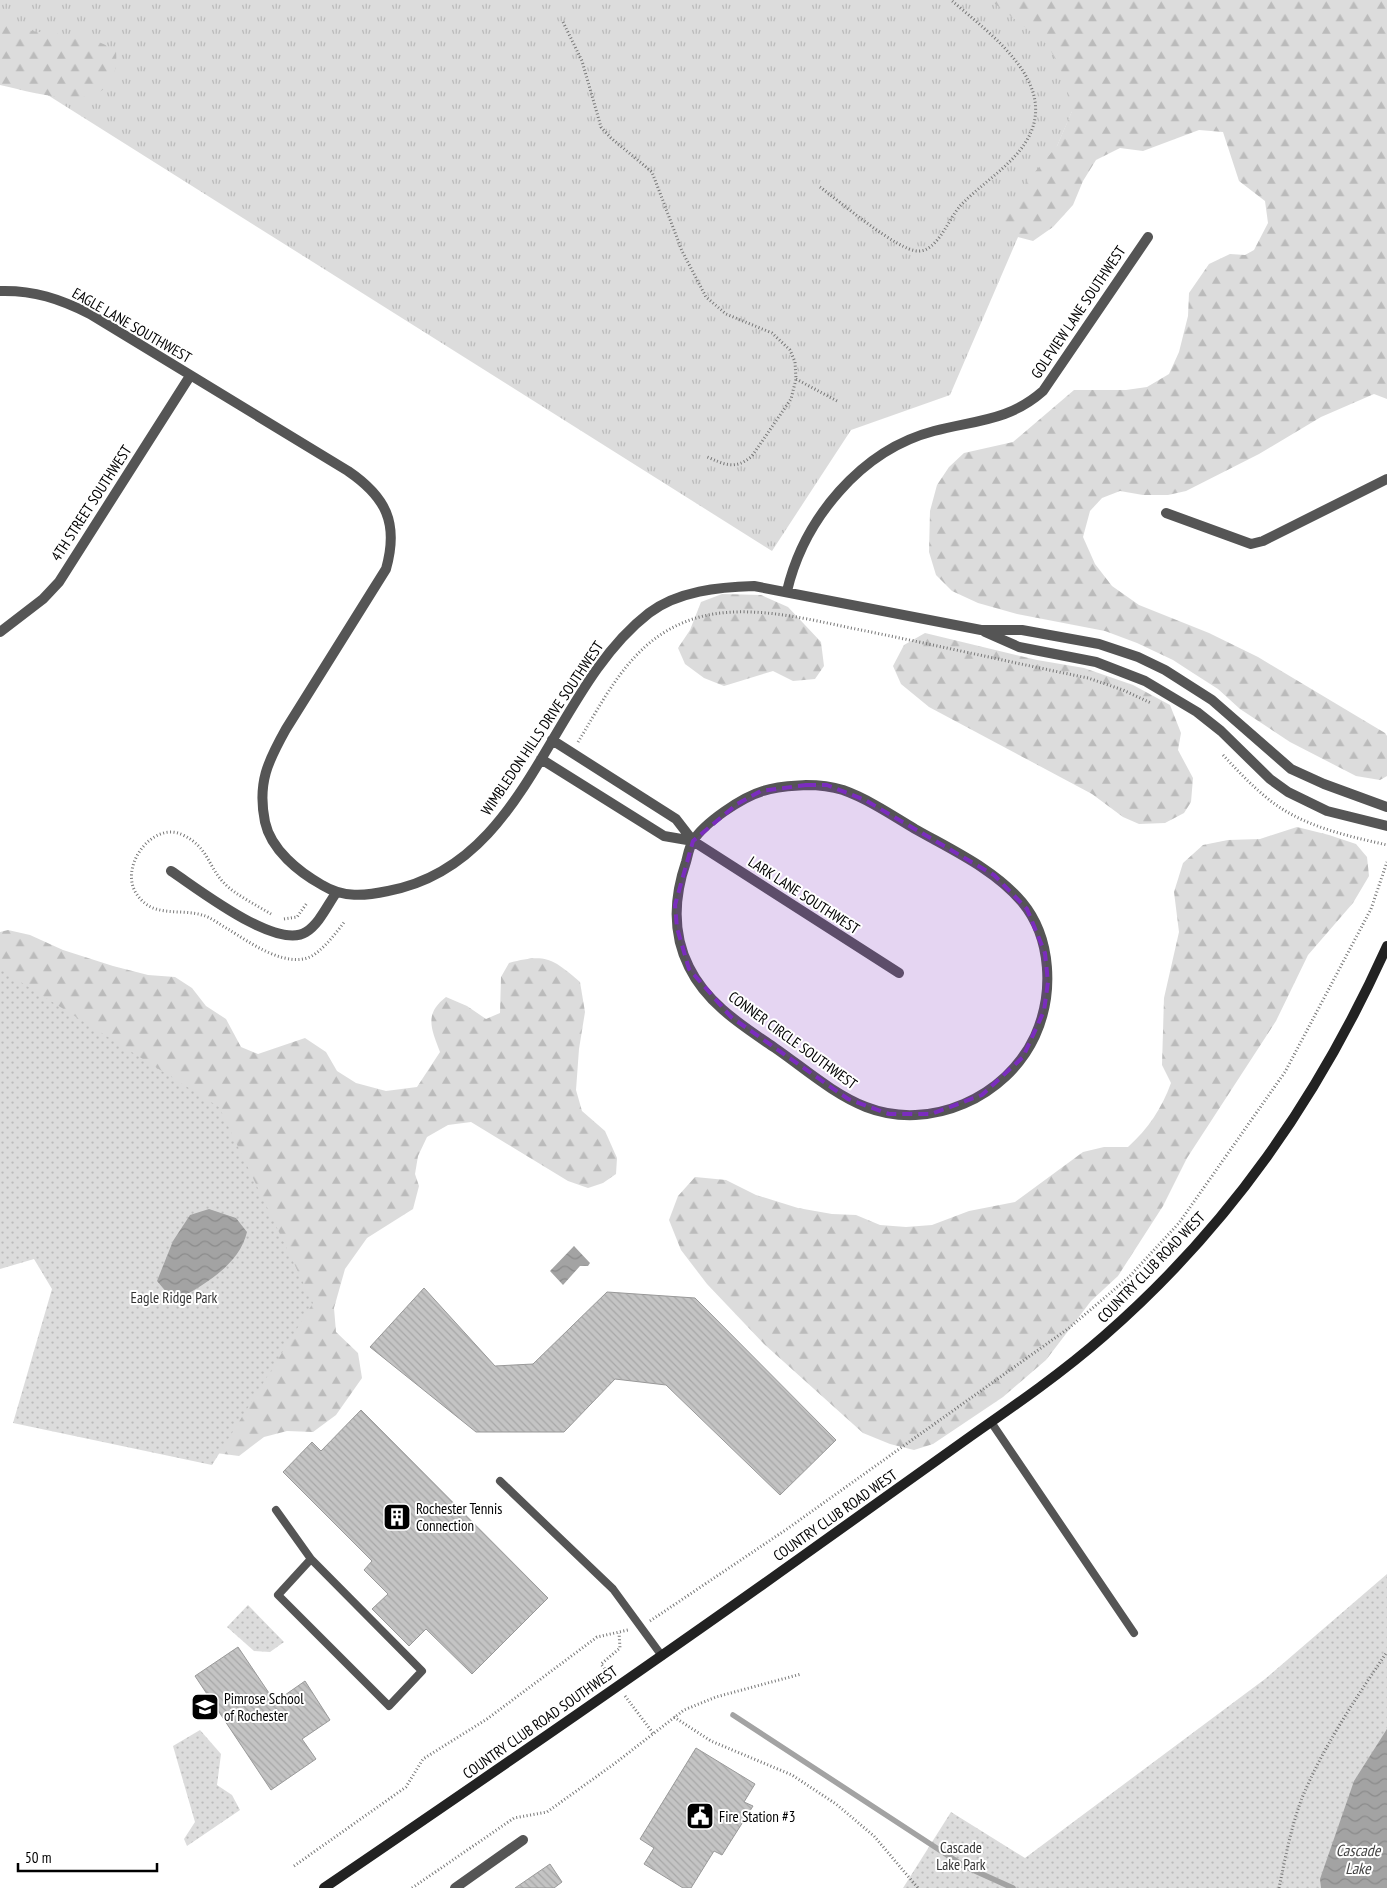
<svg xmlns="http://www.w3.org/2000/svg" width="1387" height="1888" viewBox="0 0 1387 1888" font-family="'PT Sans Narrow',sans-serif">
<defs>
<pattern id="grass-tufts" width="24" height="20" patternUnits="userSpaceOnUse" patternTransform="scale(1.25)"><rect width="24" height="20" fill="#dcdcdc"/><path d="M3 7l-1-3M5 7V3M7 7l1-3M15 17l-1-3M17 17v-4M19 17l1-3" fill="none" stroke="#bbb"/></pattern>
<pattern id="forest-firs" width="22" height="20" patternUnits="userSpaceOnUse" patternTransform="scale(1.25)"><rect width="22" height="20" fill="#dcdcdc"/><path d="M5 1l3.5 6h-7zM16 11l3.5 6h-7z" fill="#bbb"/></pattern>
<pattern id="park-dots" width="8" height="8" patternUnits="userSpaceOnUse" patternTransform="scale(1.25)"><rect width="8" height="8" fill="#dcdcdc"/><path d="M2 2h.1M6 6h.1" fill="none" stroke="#bbb" stroke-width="1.8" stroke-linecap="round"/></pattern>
<pattern id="water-waves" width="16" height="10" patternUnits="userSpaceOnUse" patternTransform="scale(1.25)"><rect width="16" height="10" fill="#a3a3a3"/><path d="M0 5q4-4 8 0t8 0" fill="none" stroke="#8b8b8b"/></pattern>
<pattern id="building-back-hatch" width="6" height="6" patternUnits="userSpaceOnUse" patternTransform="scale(1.25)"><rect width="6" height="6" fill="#c4c4c4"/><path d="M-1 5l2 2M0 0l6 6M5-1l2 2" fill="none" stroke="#a7a7a7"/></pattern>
</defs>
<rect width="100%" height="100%" fill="#fff"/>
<path fill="url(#grass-tufts)" d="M0,0H1120L950,395L851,430L772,551L0,65Z"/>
<path fill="url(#forest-firs)" d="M990,0H1387V399L1374,394L1321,417L1259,454L1186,491L1168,495H1143L1120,491L1102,498L1090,511L1083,537L1095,564L1112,586L1139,605L1209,633L1258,657L1385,733L1387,736V776L1380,780L1356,776L1290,742L1240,709L1218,689L1193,673L1173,660L1137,643L1105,631L1017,614L978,603L952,591L936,575L929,552L930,511L937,485L949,467L964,453L1013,442L1074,390H1126L1147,387L1169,374L1179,352L1188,316L1189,293L1209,264L1230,254L1245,255L1254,250L1268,223L1265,201L1239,181L1223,132L1199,130L1143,151L1120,148L1096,160L1083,181L1073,205L1053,227L1033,241L1007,234L1004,217L1028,180L1057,146L1072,111L1065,79L1048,45Z
M0,20C7,23 14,28 22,29C58,37 83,30 116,51C122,121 41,94 0,85Z
M722,594L761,595L788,607L821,642L824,666L815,679L793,681L773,671L724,686L704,678L685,664L678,648L690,630L701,602Z
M925,633L1037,660L1084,668L1133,685L1170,705L1181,733L1178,750L1193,778L1191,802L1184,813L1165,823L1139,824L1123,817L1092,794L929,707L901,684L893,666L904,645Z
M1297,827L1329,835L1356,844L1367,857L1369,876L1353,903L1308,955L1276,1021L1187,1158L1163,1206L1118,1276L1091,1301L1046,1360L1003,1397L933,1444L914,1450L890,1444L863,1433L764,1344L707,1284L681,1250L669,1220L678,1196L695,1177L726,1180L756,1195L798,1208L832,1214L856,1215L880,1225L906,1227L932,1225L969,1211L1015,1202L1083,1152L1104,1147H1128C1148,1129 1162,1108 1171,1083L1162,1065L1164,998L1179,932L1174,892L1183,863L1203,845L1228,840L1260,839Z
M8,930L30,935L63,950L113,966L148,975L175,977L192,988L206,1006L226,1019L241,1047L258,1054L305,1038L326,1052L337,1071L356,1083L386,1091L417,1087L440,1052C431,1028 424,1014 446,997L467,1006L486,1019L500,1013L501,977L509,963C546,953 553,959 580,982L585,1012L579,1049L576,1090L582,1111L605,1131L617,1158L616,1174L603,1183L588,1188L568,1181L471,1122L448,1125L427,1137L418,1156L415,1174L419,1186L413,1209L367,1238L345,1269L334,1308L336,1332L358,1353L362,1378L336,1415L313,1432L287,1431L264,1437L239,1456L216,1453L0,1007V932Z"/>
<path fill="url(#park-dots)" d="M0,969L219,1107L313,1303L212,1465L13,1423L52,1289L34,1259L0,1269Z
M1387,1574V1888H903L951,1812L1025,1858L1265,1679Z
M248,1605L284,1642L270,1652L254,1651L227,1627Z
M200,1730L221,1754L217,1785L232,1795L240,1810L187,1846L184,1839L195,1822L173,1746Z"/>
<path fill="url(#water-waves)" d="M209,1209L236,1218L247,1232C239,1265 206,1283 179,1299L168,1294L157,1281L173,1241L190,1215Z
M574,1246L590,1263L588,1266H580L563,1285L550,1271Z
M1387,1729V1888H1321L1320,1879L1354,1781Z"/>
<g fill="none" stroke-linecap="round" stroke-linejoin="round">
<path stroke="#a3a3a3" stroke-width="5.5" d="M733,1715L964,1866L1013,1888"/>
</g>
<path fill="url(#building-back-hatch)" stroke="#999" d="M424,1288L495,1366L533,1364L607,1292L695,1298L836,1440L780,1495L666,1385L615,1379L564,1432H476L370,1347Z
M361,1410L548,1598L472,1674L426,1629L409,1646L372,1609L388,1594L364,1570L372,1561L283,1472L312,1442L321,1451Z
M238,1647L275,1702L305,1681L330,1720L302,1739L316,1759L271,1790L195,1676Z
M696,1748L755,1784L744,1802L753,1806L722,1855L714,1851L691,1888H683L644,1864L654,1848L640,1839Z
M550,1864L562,1882L554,1888H515Z"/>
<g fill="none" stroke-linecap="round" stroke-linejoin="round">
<path stroke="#777" stroke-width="3" stroke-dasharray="1 2.5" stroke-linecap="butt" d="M563,22L582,61L601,127L611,138L652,172L682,251L706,297L726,314L772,333L790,350L795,362L796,379L791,399L752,456C734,471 724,464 705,456
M820,187C839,201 898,251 918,251C937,252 948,220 960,206C977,188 999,174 1016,155C1072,92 995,38 951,0
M796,379L839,402
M578,742C603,701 626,653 670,629C695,615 722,611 750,612C789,613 829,624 866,631C940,646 1014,663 1088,678L1123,690L1151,703
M1223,755C1237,770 1251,785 1267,798C1301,826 1344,835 1387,845
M271,914C258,906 234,894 224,883C207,865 209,848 183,835C153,820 119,866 136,893C152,919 179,908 202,915C211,917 220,925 228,929C249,942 290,972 315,954C327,945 336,933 345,921
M284,919L297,917L307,903
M650,1621L787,1529L1069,1328L1129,1277L1179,1223L1285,1072L1371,909L1387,862
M611,1677L601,1664L620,1648L619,1633
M625,1696L653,1733
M674,1717L711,1741L792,1775L836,1804L874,1836L918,1888
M294,1866L406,1787L423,1759L487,1719L597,1637L628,1630
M412,1888L514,1818L547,1812L614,1764L684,1710L716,1697L801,1674
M1279,1888C1285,1859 1291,1827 1302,1798C1323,1747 1356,1698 1387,1652"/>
<path stroke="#555" stroke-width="8" d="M991,1422L1134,1633
M500,1481L613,1589L662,1656
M276,1510L311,1559
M311,1559L422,1671L389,1706L278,1595Z"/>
<path stroke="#555" stroke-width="10" d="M0,291C34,290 60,299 90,314L348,471C386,497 399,523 386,569L286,729C268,761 257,783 265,822C271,850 299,872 322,885C343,898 365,896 388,891C529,865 549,690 649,613C678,591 719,587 754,586L981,630H1022L1099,644L1138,657L1165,670L1212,700L1291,769L1324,784L1387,807
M1166,513L1251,544L1263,541L1387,479
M787,591C804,519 861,450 934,431C976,420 1009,421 1043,391L1148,237
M0,632L43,599L59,582L190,376
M985,632L1019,647L1096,662L1145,681L1197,712L1221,731L1270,779L1288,792L1327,811L1387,826
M552,740L676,819L693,841L899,973
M541,759L664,836L693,841
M806,785C819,785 830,786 843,790C868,799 892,815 915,829C952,850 994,869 1022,902C1052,938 1054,994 1035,1036C1007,1097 930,1132 866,1107C833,1094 804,1068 775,1048C743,1026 707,1004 689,967C672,933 674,897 686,862C688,855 689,847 693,841C704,823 742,797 763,791C777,786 791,786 806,785Z
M171,871C197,888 277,951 306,932C319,924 327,906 336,893
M455,1888L523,1840"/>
<path stroke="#222" stroke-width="10" d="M324,1888C484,1779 643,1670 800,1558C857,1517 914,1477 971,1436C1017,1404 1063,1372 1104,1336C1230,1226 1319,1097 1387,946"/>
</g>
<path fill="#7b2cbf" fill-opacity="0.2" stroke="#7b2cbf" stroke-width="4" stroke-dasharray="10 6" stroke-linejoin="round" d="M806,785H827L865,800L994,875L1027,909L1045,953L1048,982L1044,1011L1023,1057L982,1095L931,1114H889L848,1099L731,1017L689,969L677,928L675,905L693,841L737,804L761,791Z"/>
<defs>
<symbol id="building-square" viewBox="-11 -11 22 22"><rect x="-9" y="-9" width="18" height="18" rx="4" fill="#000" stroke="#fff"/><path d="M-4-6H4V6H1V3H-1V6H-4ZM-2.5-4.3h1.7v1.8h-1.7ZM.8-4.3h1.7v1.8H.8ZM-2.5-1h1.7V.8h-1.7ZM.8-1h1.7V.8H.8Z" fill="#fff"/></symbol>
<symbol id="school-square" viewBox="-11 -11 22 22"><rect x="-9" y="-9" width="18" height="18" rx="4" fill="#000" stroke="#fff"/><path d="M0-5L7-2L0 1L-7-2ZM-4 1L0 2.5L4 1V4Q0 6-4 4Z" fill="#fff"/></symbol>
<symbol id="civic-square" viewBox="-11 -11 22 22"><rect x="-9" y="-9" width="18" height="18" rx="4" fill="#000" stroke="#fff"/><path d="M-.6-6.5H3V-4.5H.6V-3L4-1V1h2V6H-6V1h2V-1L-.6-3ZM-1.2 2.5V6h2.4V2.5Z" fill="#fff"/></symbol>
</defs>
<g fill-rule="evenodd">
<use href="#building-square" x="381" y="1501" width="32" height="32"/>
<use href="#school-square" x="189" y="1691" width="32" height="32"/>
<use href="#civic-square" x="684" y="1800" width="32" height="32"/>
</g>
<g text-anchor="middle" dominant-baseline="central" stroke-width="4" stroke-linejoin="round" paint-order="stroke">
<g font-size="15" fill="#000" stroke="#fff">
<text transform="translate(1078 312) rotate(-56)">GOLFVIEW LANE SOUTHWEST</text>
<text transform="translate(132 325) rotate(30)">EAGLE LANE SOUTHWEST</text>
<text transform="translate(91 503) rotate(-57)">4TH STREET SOUTHWEST</text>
<text transform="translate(542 728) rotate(-56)">WIMBLEDON HILLS DRIVE SOUTHWEST</text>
<text transform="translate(804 895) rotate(33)">LARK LANE SOUTHWEST</text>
<text transform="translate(793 1040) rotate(36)">CONNER CIRCLE SOUTHWEST</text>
<text transform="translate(1151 1267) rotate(-46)">COUNTRY CLUB ROAD WEST</text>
<text transform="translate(835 1515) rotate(-35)">COUNTRY CLUB ROAD WEST</text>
<text transform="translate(540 1722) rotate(-35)">COUNTRY CLUB ROAD SOUTHWEST</text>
</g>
<g font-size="15" fill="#333" stroke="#fff">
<text x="174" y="1297">Eagle Ridge Park</text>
<text x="961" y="1847">Cascade<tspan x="961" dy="17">Lake Park</tspan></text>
</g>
<g font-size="15" fill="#000" stroke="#fff" text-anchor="start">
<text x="416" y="1508">Rochester Tennis<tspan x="416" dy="17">Connection</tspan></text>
<text x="224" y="1698">Pimrose School<tspan x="224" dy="17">of Rochester</tspan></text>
<text x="719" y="1816">Fire Station #3</text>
</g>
<g font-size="16" font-style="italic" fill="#444" stroke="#fff">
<text x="1358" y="1850">Cascade<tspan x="1358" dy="18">Lake</tspan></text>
</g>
</g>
<path d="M18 1863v8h139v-8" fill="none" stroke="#000000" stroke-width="2.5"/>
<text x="25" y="1863" font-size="15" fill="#000000" stroke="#ffffff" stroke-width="4" paint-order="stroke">50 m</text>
</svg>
